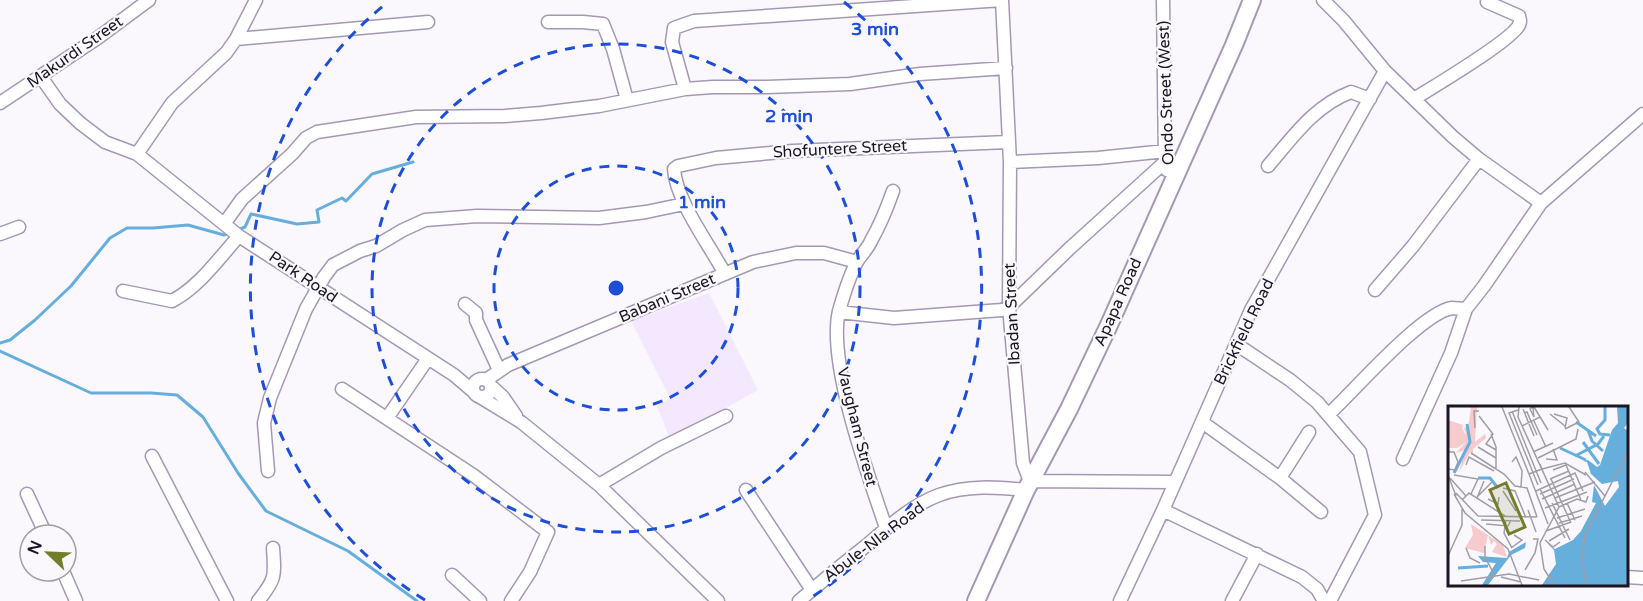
<svg xmlns="http://www.w3.org/2000/svg" width="1643" height="601" viewBox="0 0 1643 601" font-family="'Varela Round',sans-serif">
<rect width="100%" height="100%" fill="#faf7fd"/>
<path fill="#f3e8ff" d="M709,293L758,390L670,439L657,406L670,398L631,321Z"/>
<g fill="none" stroke-linecap="round" stroke-linejoin="round">
<path stroke="#66aedc" stroke-width="3" d="M238,230L245,227L251,214L297,224L319,222L317,210L342,198L346,201L372,174L413,162
M0,343L10,340L35,320L71,286L110,238L127,228H153L188,225L224,235L229,233
M0,351L91,393H151L177,395L203,417L238,473L266,511L348,551L417,601"/>
<defs>
<path id="street" d="M1002,0L1010,162L1009,307L1023,463L1030,481L1175,482
M1163,0L1165,162L1167,170
M1323,0L1344,21L1385,71L1453,137L1479,159L1541,203
M548,22H583L603,24L613,49L627,100
M236,39L428,22
M41,77L60,104L80,123L105,142L137,154L239,236L454,375L474,392
M685,89L672,42L674,28L694,21L1002,0
M1414,99C1433,87 1511,41 1519,25C1521,21 1520,20 1519,16L1487,2
M0,103L99,37L149,0
M137,154L172,103L226,53L236,39L256,0
M1010,162L1098,158L1166,151
M1268,166C1293,137 1314,106 1351,92L1370,99
M224,224L242,199L292,154L306,138L317,132L416,117L505,116L541,113L599,106L685,89L713,87H767L850,84L920,74L1006,68
M0,234L19,227
M725,274C709,244 676,201 674,169L678,166L716,158L793,151L1008,142
M1375,290L1413,246L1479,159
M123,291L172,301C199,287 219,258 239,236
M465,304L476,313V320L499,370
M839,312L894,318L1002,310L1009,307L1069,249L1165,162
M1236,344L1290,380L1317,402L1360,452L1375,515L1330,601
M473 388a9 9 0 1 1 18 0a9 9 0 1 1-18 0Z
M486,380L508,365L753,262L796,253H824L857,262
M491,386L503,397L516,416
M342,389L473,475L548,532L530,572L511,601
M480,397L521,422L599,485L718,601
M1329,414C1354,391 1421,313 1452,308C1456,308 1462,309 1466,309
M387,418L427,360
M1202,422L1280,478L1321,512
M152,456L227,601
M1403,459L1451,353L1466,309L1484,286L1541,203L1643,114
M268,471L264,423L270,398L306,309L324,277L333,265L360,251L376,246L403,230L425,220L477,216L599,218L646,212L684,204
M1280,478L1309,432
M599,485L661,448L726,416
M746,490L812,590
M27,494L46,535
M1163,510L1302,577L1317,589L1324,601
M886,528C869,477 827,363 839,311C843,297 851,272 858,260C862,254 868,248 871,241C880,225 887,208 893,191
M63,571L76,601
M452,575L480,601
M1626,577L1643,578
M258,601C276,579 275,576 273,548
M799,601C821,582 844,563 867,545C888,527 912,505 939,495C967,485 997,487 1026,490
M1120,601L1163,510L1251,310L1385,71
M1232,601L1257,554"/>
<path id="secondary" d="M976,601L1026,490L1069,409L1109,325L1234,45L1252,0"/>
</defs>
<use href="#street" stroke="#a598b4" stroke-width="15"/>
<use href="#secondary" stroke="#a598b4" stroke-width="20"/>
<use href="#street" stroke="#fff" stroke-width="12"/>
<use href="#secondary" stroke="#fff" stroke-width="16"/>
</g>
<g fill="none" stroke="#1d4ed8" stroke-width="3" stroke-dasharray="10 8">
<circle cx="616" cy="288" r="122"/>
<circle cx="616" cy="288" r="244"/>
<path d="M425 600A366 366 0 0 1 388 2M844 2A366 366 0 0 1 807 600"/>
</g>
<g text-anchor="middle" dominant-baseline="central" stroke-width="4.5" stroke-linejoin="round" paint-order="stroke">
<g font-size="16" fill="#1b1621" stroke="#faf7fd">
<text transform="translate(75 52) rotate(-35)">Makurdi Street</text>
<text transform="translate(1166 93) rotate(-92)">Ondo Street (West)</text>
<text transform="translate(840 149) rotate(-3)">Shofuntere Street</text>
<text transform="translate(303 277) rotate(34)">Park Road</text>
<text transform="translate(667 298) rotate(-23)">Babani Street</text>
<text transform="translate(1118 302) rotate(-66)">Apapa Road</text>
<text transform="translate(1012 314) rotate(-93)">Ibadan Street</text>
<text transform="translate(1244 332) rotate(-64)">Brickfield Road</text>
<text transform="translate(857 427) rotate(76)">Vaugham Street</text>
<text transform="translate(874 542) rotate(-37)">Abule-Nla Road</text>
</g>
</g>
<g transform="translate(1448 406)">
<rect width="180" height="180" fill="#faf7fd"/>
<path d="M23,1H29L27,36L37,28L38,32L25,43V48L22,46L11,66L17,44L8,47L18,36L9,42H0V14L15,19L14,23L18,29L16,21L20,23ZM23,118L55,139L59,151L44,146L49,138L46,135L43,139L40,129L36,147L17,142L25,129Z" fill="#f7cacd"/>
<path d="M169,1H180V17L176,22L180,25V179H94L108,158L106,144L99,137L107,143L125,134L133,125L148,97L144,96L146,79L157,100L171,81L170,75L154,78L143,68L139,56L135,55L140,54L149,61L152,59L164,24L170,17ZM78,136L77,142L63,149L40,179H34L48,157L35,156L30,150L59,152L61,146Z" fill="#66aedc"/>
<path fill="none" stroke="#66aedc" stroke-width="3" d="M157,1V14L149,23L152,28L162,29M128,16L148,30M140,24L144,35L155,45M135,36L151,58M112,42L138,54M127,50L150,38L156,30M6,67L22,36L19,18M30,72H42L50,82M140,132L180,76M139,142L180,84M139,145L180,87M138,147L180,91M137,158L180,102M10,162L40,160M107,175L132,143M142,175L180,165M113,179L131,153M114,179L132,156M116,179L132,164M145,179L180,171"/>
<path fill="none" stroke="#a19da5" stroke-width="1.5" d="M54,1L81,68M71,1L70,11L111,101L92,137L96,163L106,179M85,2L86,11L82,3L83,2L86,1L100,24M75,3L86,30M70,4L61,7L90,79M64,5L78,40M76,7L79,6L89,29M102,8L117,20M106,8L119,12L117,22M31,10L45,28L38,38L48,44M86,15L98,41M74,20L92,11M27,22L26,5H31M117,23L131,16L121,1M43,28L48,41V62M78,40L93,77M30,41L48,52M85,46L105,37M23,47L56,68L67,80L79,82L89,111M90,52L128,33L130,23M98,53L109,54L105,43M64,56L68,51L74,65L73,81M92,58L94,63L81,68L100,118M18,59L21,51L46,65M0,63L7,64L10,56L6,46H1M94,63L117,57L138,69M105,64L118,59L133,94M137,66L157,90M0,69L8,90M6,69L30,73L23,88M2,72L18,90M102,73L121,65M103,73L123,117M55,82L67,85L78,112M92,83L117,132M55,85L68,105M88,85L127,67L135,85M8,87L30,110M6,88L17,107L60,143L74,179M92,88L126,73M30,90L44,76M29,92L36,75M107,92L147,76M40,93L50,98L51,91M94,93L127,78M14,94L21,87L57,110M104,97L122,134M119,97L127,114M111,101L129,93L138,96L140,90M97,102L139,86M80,104L88,126M30,110L89,111M109,112L137,103M33,114L72,115M58,114L56,127L64,142M111,117L134,110M38,118L60,120L63,114M98,125L123,116M97,134L105,141L112,136M101,135L121,123M37,140V151L47,170M18,142L22,152L32,157M63,142L74,134L66,129M0,150L14,119V103M77,164L87,147L90,133H85M53,171L73,176M13,175L61,168L91,174M138,179L134,152L137,129L180,45"/>
<path fill="#747e2a" fill-opacity="0.15" stroke="#747e2a" stroke-width="3" d="M58,77L77,121L61,128L42,84Z"/>
<rect width="180" height="180" fill="none" stroke="#1b1621" stroke-width="3"/>
</g>
<circle cx="616" cy="288" r="9" fill="#1d4ed8" stroke="#faf7fd" stroke-width="3"/>
<g font-size="18" text-anchor="middle" font-weight="bold" fill="#1d4ed8" stroke="#faf7fd" stroke-width="4.5" stroke-linejoin="round" paint-order="stroke">
<text x="875" y="35">3 min</text>
<text x="789" y="122">2 min</text>
<text x="702" y="208">1 min</text>
</g>
<g transform="translate(48 553) rotate(293)"><circle r="28" fill="#faf7fd" stroke="#a19da5" stroke-width="1.5"/>
<path d="M0-4.5L10 22L0 15L-10 22Z" fill="#747e2a"/>
<text y="-9" font-size="16" font-weight="bold" text-anchor="middle" fill="#1b1621">N</text>
</g>
</svg>
